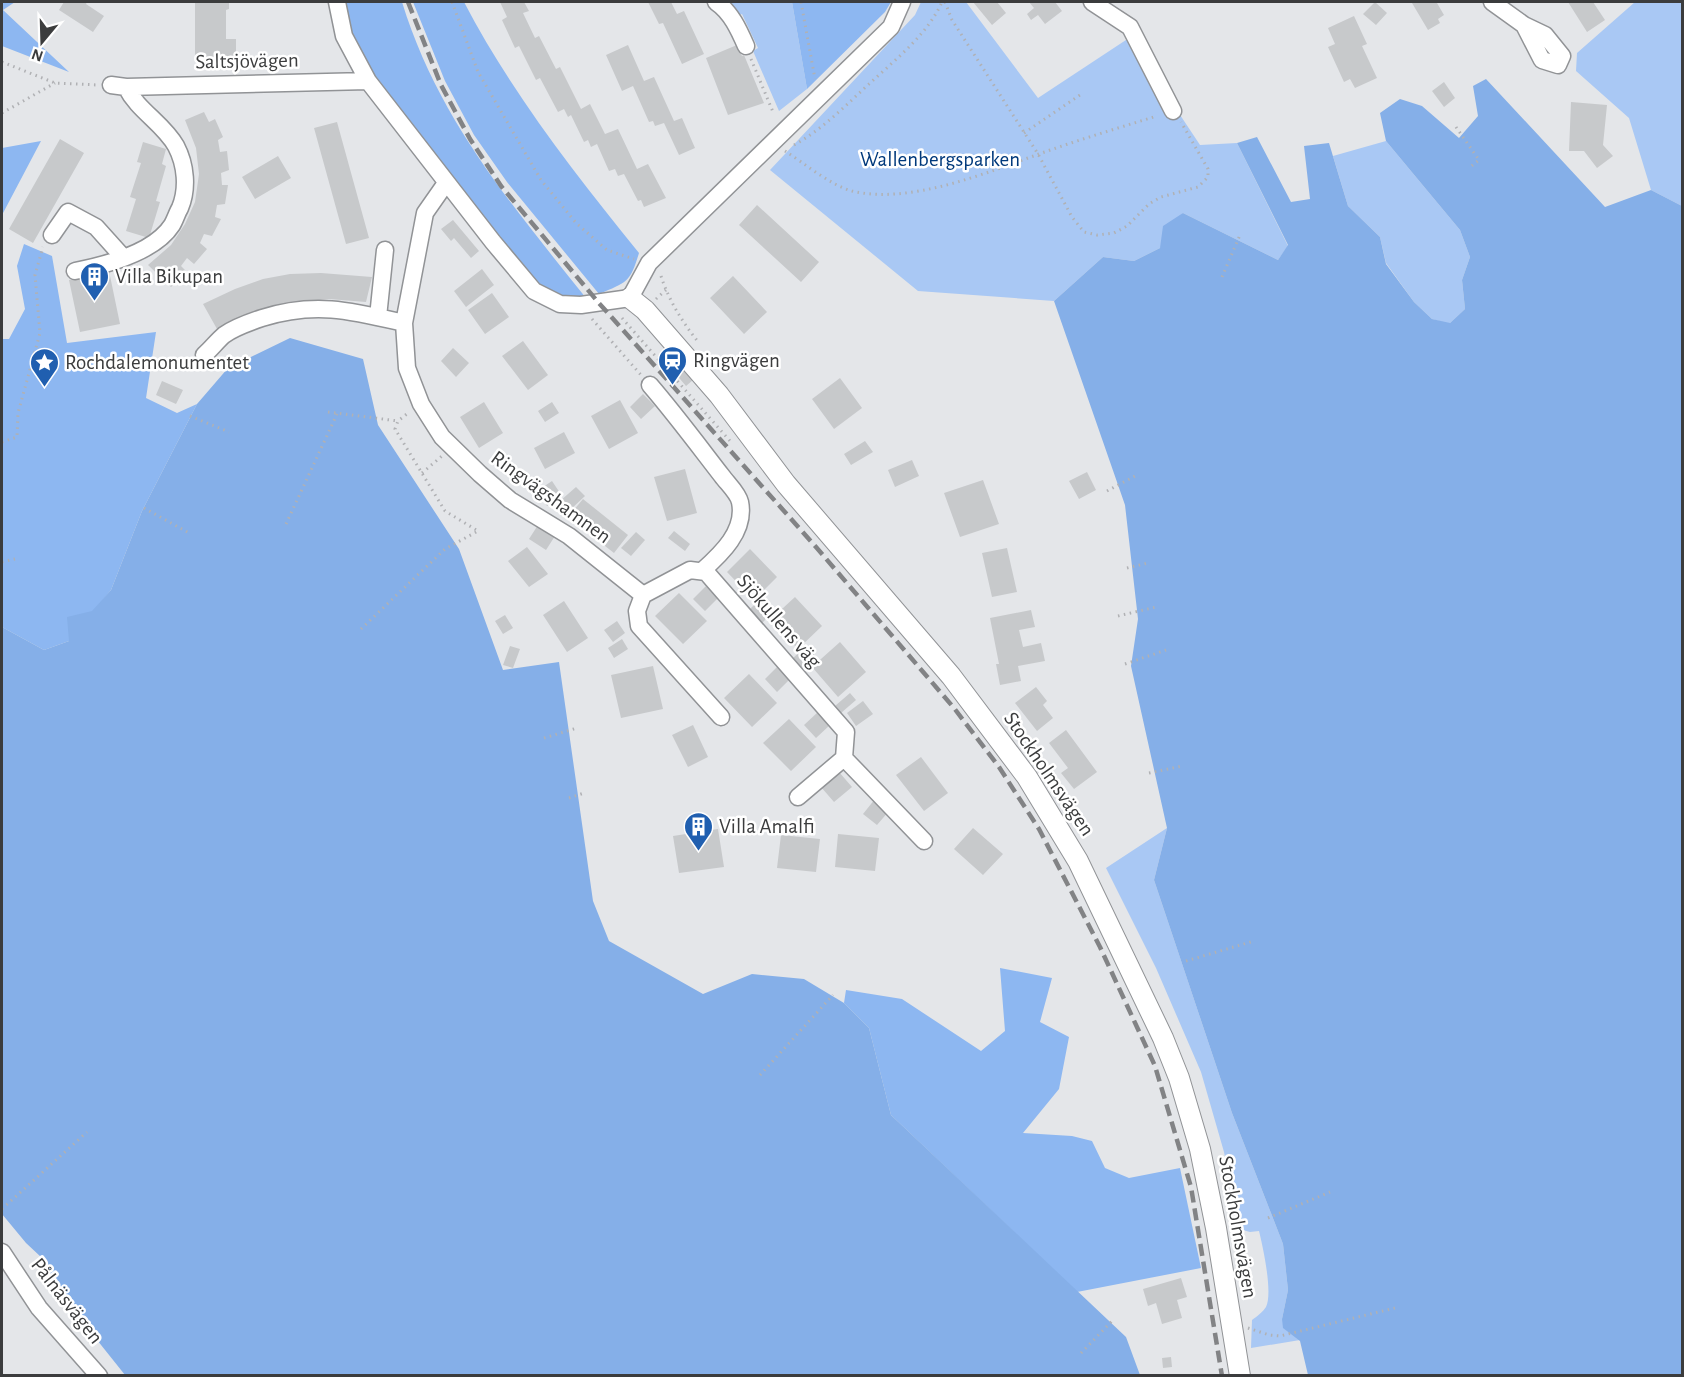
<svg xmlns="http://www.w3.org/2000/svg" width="1684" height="1377" viewBox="0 0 1684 1377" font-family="'Alegreya Sans',sans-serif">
<rect width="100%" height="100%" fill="#e4e6e9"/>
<path fill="#a9c8f4" d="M719,2H792L807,89L779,111L753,51L758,48L742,14L733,18Z
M921,2H966L1038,98L1129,38L1200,145L1237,143L1288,246L1278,260L1183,213L1160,248L1134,261L1103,257L1054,301L918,291L770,170L915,15Z
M1635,2H1682V206L1651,190L1629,118L1576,71L1577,53Z
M1386,141L1460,230L1470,257L1462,280L1465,309L1449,324L1432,319L1414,302L1386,263L1380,237L1348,206L1333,156Z
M1167,828L1154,880L1232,1113L1283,1244L1288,1290L1282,1319L1300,1340L1251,1348L1252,1320C1256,1317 1263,1312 1266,1307C1273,1293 1263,1247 1259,1231L1250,1232L1239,1229L1224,1152L1201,1072L1156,968L1106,868Z"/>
<path fill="#8db7f1" d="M2,2H15L3,10L69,72L2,46Z
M344,2H402C438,119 511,204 586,298C562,300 548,292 530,276L452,178L374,74L351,30Z
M413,2H464C511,92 575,174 639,253C630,283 627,282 599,294L507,182L474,135L445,81Z
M792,2H891L885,12L807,89Z
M41,141L2,215V148Z
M24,244L52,256L67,343L156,332L146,398L177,413L197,404L142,511L111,590L69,641L44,650L2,627V339H9L25,309L17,266Z
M1000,968L1052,978L1040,1022L1069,1037L1059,1089L1023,1133L1072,1136L1092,1141L1105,1168L1129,1178L1180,1168L1201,1268L1077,1292L891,1115L869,1028L844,1003L846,990L902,999L981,1051L1005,1031Z"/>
<path fill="#85afe8" d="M1486,79L1605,207L1651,190L1682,206V1375H1308L1300,1341L1283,1328L1282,1319L1288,1290L1283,1244L1232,1113L1154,880L1167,828L1131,666L1138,619L1125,505L1054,301L1103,257L1134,261L1160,248L1163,226L1183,213L1278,260L1288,245L1237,143L1257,137L1291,202L1310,199L1304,146L1329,143L1348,206L1380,237L1386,264L1414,302L1432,319L1450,323L1465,309L1462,280L1470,257L1460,230L1386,141L1380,113L1400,99L1422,106L1459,138L1478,116L1473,86Z
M290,338L363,359L378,425L459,549L503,670L559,662L593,901L609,941L703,994L752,974L804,979L844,1003L869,1028L891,1115L1126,1337L1140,1375H125L42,1271L41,1257L26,1243L2,1214V627L44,650L69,641L67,617L92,611L111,590L142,511L197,404L228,368Z"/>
<path fill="#c7c9cb" d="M64,2H87L86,4L104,16L93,32L59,10Z
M195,2H229V9L226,10V39H236V59H195Z
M500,2H524L529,11L523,13L535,38L539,36L556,69L560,67L581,109L590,104L605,134L618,129L637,169L648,164L666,198L644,207L641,200L638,201L624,174L618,176L615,169L609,171L597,144L591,147L588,140L584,142L571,115L568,117L564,109L558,112L540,78L536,80L519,46L515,48L502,20L507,17Z
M648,2H671L677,14L684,11L704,54L682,64L663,23L659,24Z
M973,2H997L1006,13L992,25Z
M1029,2H1055L1062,11L1045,24L1038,15L1031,20L1027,14L1034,8Z
M1375,2L1387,13L1376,25L1363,14Z
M1415,2H1439L1437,3L1444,15L1438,19L1440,23L1428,30L1412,3Z
M1568,2H1593L1605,20L1587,32Z
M1354,16L1367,44L1362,46L1377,78L1355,88L1350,79L1344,82L1328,47L1335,44L1328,28Z
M628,45L644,81L654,77L674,121L682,118L695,148L679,155L664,123L655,126L653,121L649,122L633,86L622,91L606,55Z
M737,45L742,56L744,55L764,103L728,115L706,58Z
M1444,82L1455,98L1444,107L1432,91Z
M1571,102L1607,105L1603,145L1613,156L1597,168L1584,151H1569Z
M204,112L209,122L215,119L223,137L218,140L220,152L227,151L229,170L221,173L222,185H228L225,204L217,205L215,217L221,219L212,236L204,234L200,243L207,249L194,264L187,258L181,266L187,272L171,287L148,265L171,245L185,224L195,202L199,174L196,148L185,120Z
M337,122L369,238L346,244L314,128Z
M60,139L84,153L33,243L9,229Z
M143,142L166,149L162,164L166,166L156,201L160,202L149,238L126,231L136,199L130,197L141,163L137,162Z
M278,156L291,178L255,199L242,177Z
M757,205L819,262L801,282L739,225Z
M453,220L479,251L471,258L454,238L451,241L441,229Z
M482,269L494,285L466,307L454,291Z
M109,271L120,324L80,332L69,280Z
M321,273L372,277L366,302L329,299L277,305L257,311L217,329L203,304L235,289L263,279L290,274Z
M733,276L767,312L744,334L710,298Z
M492,293L509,317L485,334L468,310Z
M523,341L548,375L528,390L502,356Z
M453,348L469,363L456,377L441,361Z
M675,359L693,380L686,386L668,365Z
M840,378L862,408L834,429L812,399Z
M162,381L183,390L176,404L156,395Z
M643,394L655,406L641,419L630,407Z
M620,400L638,433L609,449L591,416Z
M484,402L503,433L479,448L460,417Z
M552,402L559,413L545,422L538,411Z
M564,432L575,453L545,469L534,448Z
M865,441L873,452L851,465L844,454Z
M912,460L919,476L895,487L888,470Z
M685,469L697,513L667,521L654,477Z
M1087,472L1096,490L1079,499L1069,481Z
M983,480L999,524L960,537L944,493Z
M552,481L562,496L547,506L537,491Z
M576,487L585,496L569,511L560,501Z
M583,499L628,535L614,553L568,517Z
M538,525L555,536L546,550L529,539Z
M674,531L690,544L685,551L668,538Z
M636,532L645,540L631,556L621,548Z
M527,547L548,574L529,587L508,561Z
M1007,548L1017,592L992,597L982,553Z
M750,549L777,577L754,600L727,572Z
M706,586L718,598L705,611L693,599Z
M679,593L707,621L683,644L655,616Z
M762,597L775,610L761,624L748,611Z
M795,597L822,626L798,649L770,620Z
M564,601L588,638L567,652L543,615Z
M1031,610L1035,627L1019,630L1023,647L1041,643L1045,661L1018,666L1021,681L1000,685L996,664H999L990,618Z
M505,615L513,628L503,634L495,621Z
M617,621L625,633L613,642L604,630Z
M622,639L628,649L614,658L608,648Z
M840,642L866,672L838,697L812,667Z
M510,646L520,649L513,668L503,665Z
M806,646L817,658L804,671L792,659Z
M653,666L663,709L621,718L611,675Z
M778,666L790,679L777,692L765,679Z
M749,674L777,703L752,727L724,698Z
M1036,687L1047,701L1043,705L1053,718L1037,731L1015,703Z
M850,693L856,700L841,713L835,706Z
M863,701L873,714L856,726L847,713Z
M818,712L830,725L816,738L804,725Z
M789,719L816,747L791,771L763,743Z
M693,725L708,757L688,767L672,735Z
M1066,730L1097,772L1074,789L1061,773L1068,768L1049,743Z
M921,757L948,793L924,811L896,775Z
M839,772L852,787L834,802L821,787Z
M875,799L889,811L877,825L863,814Z
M973,828L1003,854L983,875L954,849Z
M718,829L724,867L679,873L673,836Z
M838,834L879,838L875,871L835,867Z
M781,835L820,839L816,872L777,868Z
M1181,1278L1187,1297L1177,1300L1182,1318L1162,1324L1156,1303L1148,1306L1143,1289Z
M1171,1357L1172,1367L1163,1368L1162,1358Z"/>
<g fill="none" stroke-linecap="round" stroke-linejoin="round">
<defs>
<path id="minor" d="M337,2L344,36L368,81L493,242L534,291L560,304L581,305L630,298L649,263L891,27L902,2
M716,2C731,12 739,30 746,46
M1092,2L1130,27L1173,111
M1492,2L1524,25L1545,35L1562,56L1558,65L1542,60L1524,25
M111,85L126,87L368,81
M446,183L425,213L404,323L407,368L421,404L442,437L480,474L510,500L569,536L643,595L637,611L639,626L721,717
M52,235L68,212L96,227L123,257
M75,271C106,265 154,253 172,225C175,220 177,213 180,208C188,189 186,165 176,146C163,123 138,111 126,87
M378,317L385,250
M204,355C211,349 217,341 224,335C235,327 250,322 262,318C315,301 353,311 404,323
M650,385C675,414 698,445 722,476C727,483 738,493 740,502C746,531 721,554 702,571
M643,595L690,570L706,572L846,732L844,758L924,841
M798,797L844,758
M2,1252L39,1308L99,1376"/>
<path id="major" d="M630,298L645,310L719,395L786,484L951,676L1027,777L1078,861L1163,1038L1179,1078L1200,1149L1216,1228L1240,1376"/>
</defs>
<use href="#minor" stroke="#919396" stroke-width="19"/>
<use href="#major" stroke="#919396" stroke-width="22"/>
<path stroke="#b0b1b4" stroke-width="3" stroke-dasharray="1.5 4.5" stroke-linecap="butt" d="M452,2L478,72L541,180L576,223L607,250L634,259
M801,2L815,79
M945,2L952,20L1038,154L1072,217L1084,232L1097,235L1114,233L1127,226L1149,204L1161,197L1198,187L1208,177V169L1181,122
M751,59L773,112
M2,62L55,83L98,85
M2,113L55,83
M1456,127L1479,160L1469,168
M1024,133L1080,95
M794,145C823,129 845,106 869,84C896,59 927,35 942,2
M785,151C804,163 830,185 852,191C909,205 986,173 1039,154C1078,140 1118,128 1157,116
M661,276C669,301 683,323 699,343
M1222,277L1240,235
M656,299L666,290
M622,318L730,441
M592,319L641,375
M328,412L398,421
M190,416L229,432
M2,442L17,437L18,413L40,333L35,275L43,247
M422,473L442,456
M1107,491L1137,475
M144,508L189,533
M286,524L337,414
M2,562L15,559
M1127,568L1148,563
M1118,616L1156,607
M361,629L445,549L478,531L445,511L395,429L398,421L408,413
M1125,664L1166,650
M544,738L577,728
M1149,773L1182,766
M569,798L584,793
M1186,961L1254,941
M760,1075L833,995
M2,1209L87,1132
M1268,1218L1330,1192
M1248,1328L1269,1335L1280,1336L1395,1308
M1081,1353L1114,1319"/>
<use href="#minor" stroke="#fff" stroke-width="16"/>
<use href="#major" stroke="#fff" stroke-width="20"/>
<path stroke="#828385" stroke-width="4.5" stroke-dasharray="12 6" stroke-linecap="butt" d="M408,2L441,85L470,139L501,186L598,302L816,547L954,708L999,767L1039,829L1100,947L1155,1066L1191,1187L1222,1376"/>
</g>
<defs>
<symbol id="building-pin" viewBox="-11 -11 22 30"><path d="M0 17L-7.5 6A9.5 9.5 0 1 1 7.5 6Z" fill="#205fb0" stroke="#fff"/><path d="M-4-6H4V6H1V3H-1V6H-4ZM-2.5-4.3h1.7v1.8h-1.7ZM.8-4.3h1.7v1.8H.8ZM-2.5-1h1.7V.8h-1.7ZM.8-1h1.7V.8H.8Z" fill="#fff"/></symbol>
<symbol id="station-pin" viewBox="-11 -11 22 30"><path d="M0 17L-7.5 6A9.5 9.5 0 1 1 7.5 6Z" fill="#205fb0" stroke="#fff"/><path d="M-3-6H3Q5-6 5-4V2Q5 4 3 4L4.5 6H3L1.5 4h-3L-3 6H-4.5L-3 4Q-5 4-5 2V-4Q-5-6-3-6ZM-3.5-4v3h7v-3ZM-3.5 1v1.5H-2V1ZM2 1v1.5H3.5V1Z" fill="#fff"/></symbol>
<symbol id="sight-pin" viewBox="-11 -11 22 30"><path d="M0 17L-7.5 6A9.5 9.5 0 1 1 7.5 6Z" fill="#205fb0" stroke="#fff"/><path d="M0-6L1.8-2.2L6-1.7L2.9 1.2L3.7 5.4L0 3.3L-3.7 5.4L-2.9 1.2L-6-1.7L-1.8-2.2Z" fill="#fff"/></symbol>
</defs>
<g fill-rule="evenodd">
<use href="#building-pin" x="78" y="260" width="33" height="45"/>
<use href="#station-pin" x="656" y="344" width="33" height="45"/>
<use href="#sight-pin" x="28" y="346" width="33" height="45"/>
<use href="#building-pin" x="682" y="810" width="33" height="45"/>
</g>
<g text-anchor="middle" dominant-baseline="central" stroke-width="5" stroke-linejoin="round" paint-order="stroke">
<g font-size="21" fill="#3b3c3d" stroke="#fff">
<text transform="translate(247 61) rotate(-1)">Saltsjövägen</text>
<text transform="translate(551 497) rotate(36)">Ringvägshamnen</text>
<text transform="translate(779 621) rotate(49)">Sjökullens väg</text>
<text transform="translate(1049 774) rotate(56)">Stockholmsvägen</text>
<text transform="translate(1238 1227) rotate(80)">Stockholmsvägen</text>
<text transform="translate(67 1301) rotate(52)">Pålnäsvägen</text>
</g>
<g font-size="21" fill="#00397b" stroke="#fff">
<text x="940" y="159">Wallenbergsparken</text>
</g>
<g font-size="21" fill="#3b3c3d" stroke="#fff" text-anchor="start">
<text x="115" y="276">Villa Bikupan</text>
<text x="693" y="360">Ringvägen</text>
<text x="65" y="362">Rochdalemonumentet</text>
<text x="719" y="826">Villa Amalfi</text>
</g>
</g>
<rect width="1684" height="1377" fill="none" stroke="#3b3c3d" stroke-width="6"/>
<g transform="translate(42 42) rotate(199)" stroke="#ffffff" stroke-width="4.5" paint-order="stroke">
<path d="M0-4.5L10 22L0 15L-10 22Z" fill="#3b3c3d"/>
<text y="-9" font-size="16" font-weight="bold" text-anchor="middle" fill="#3b3c3d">N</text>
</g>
</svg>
